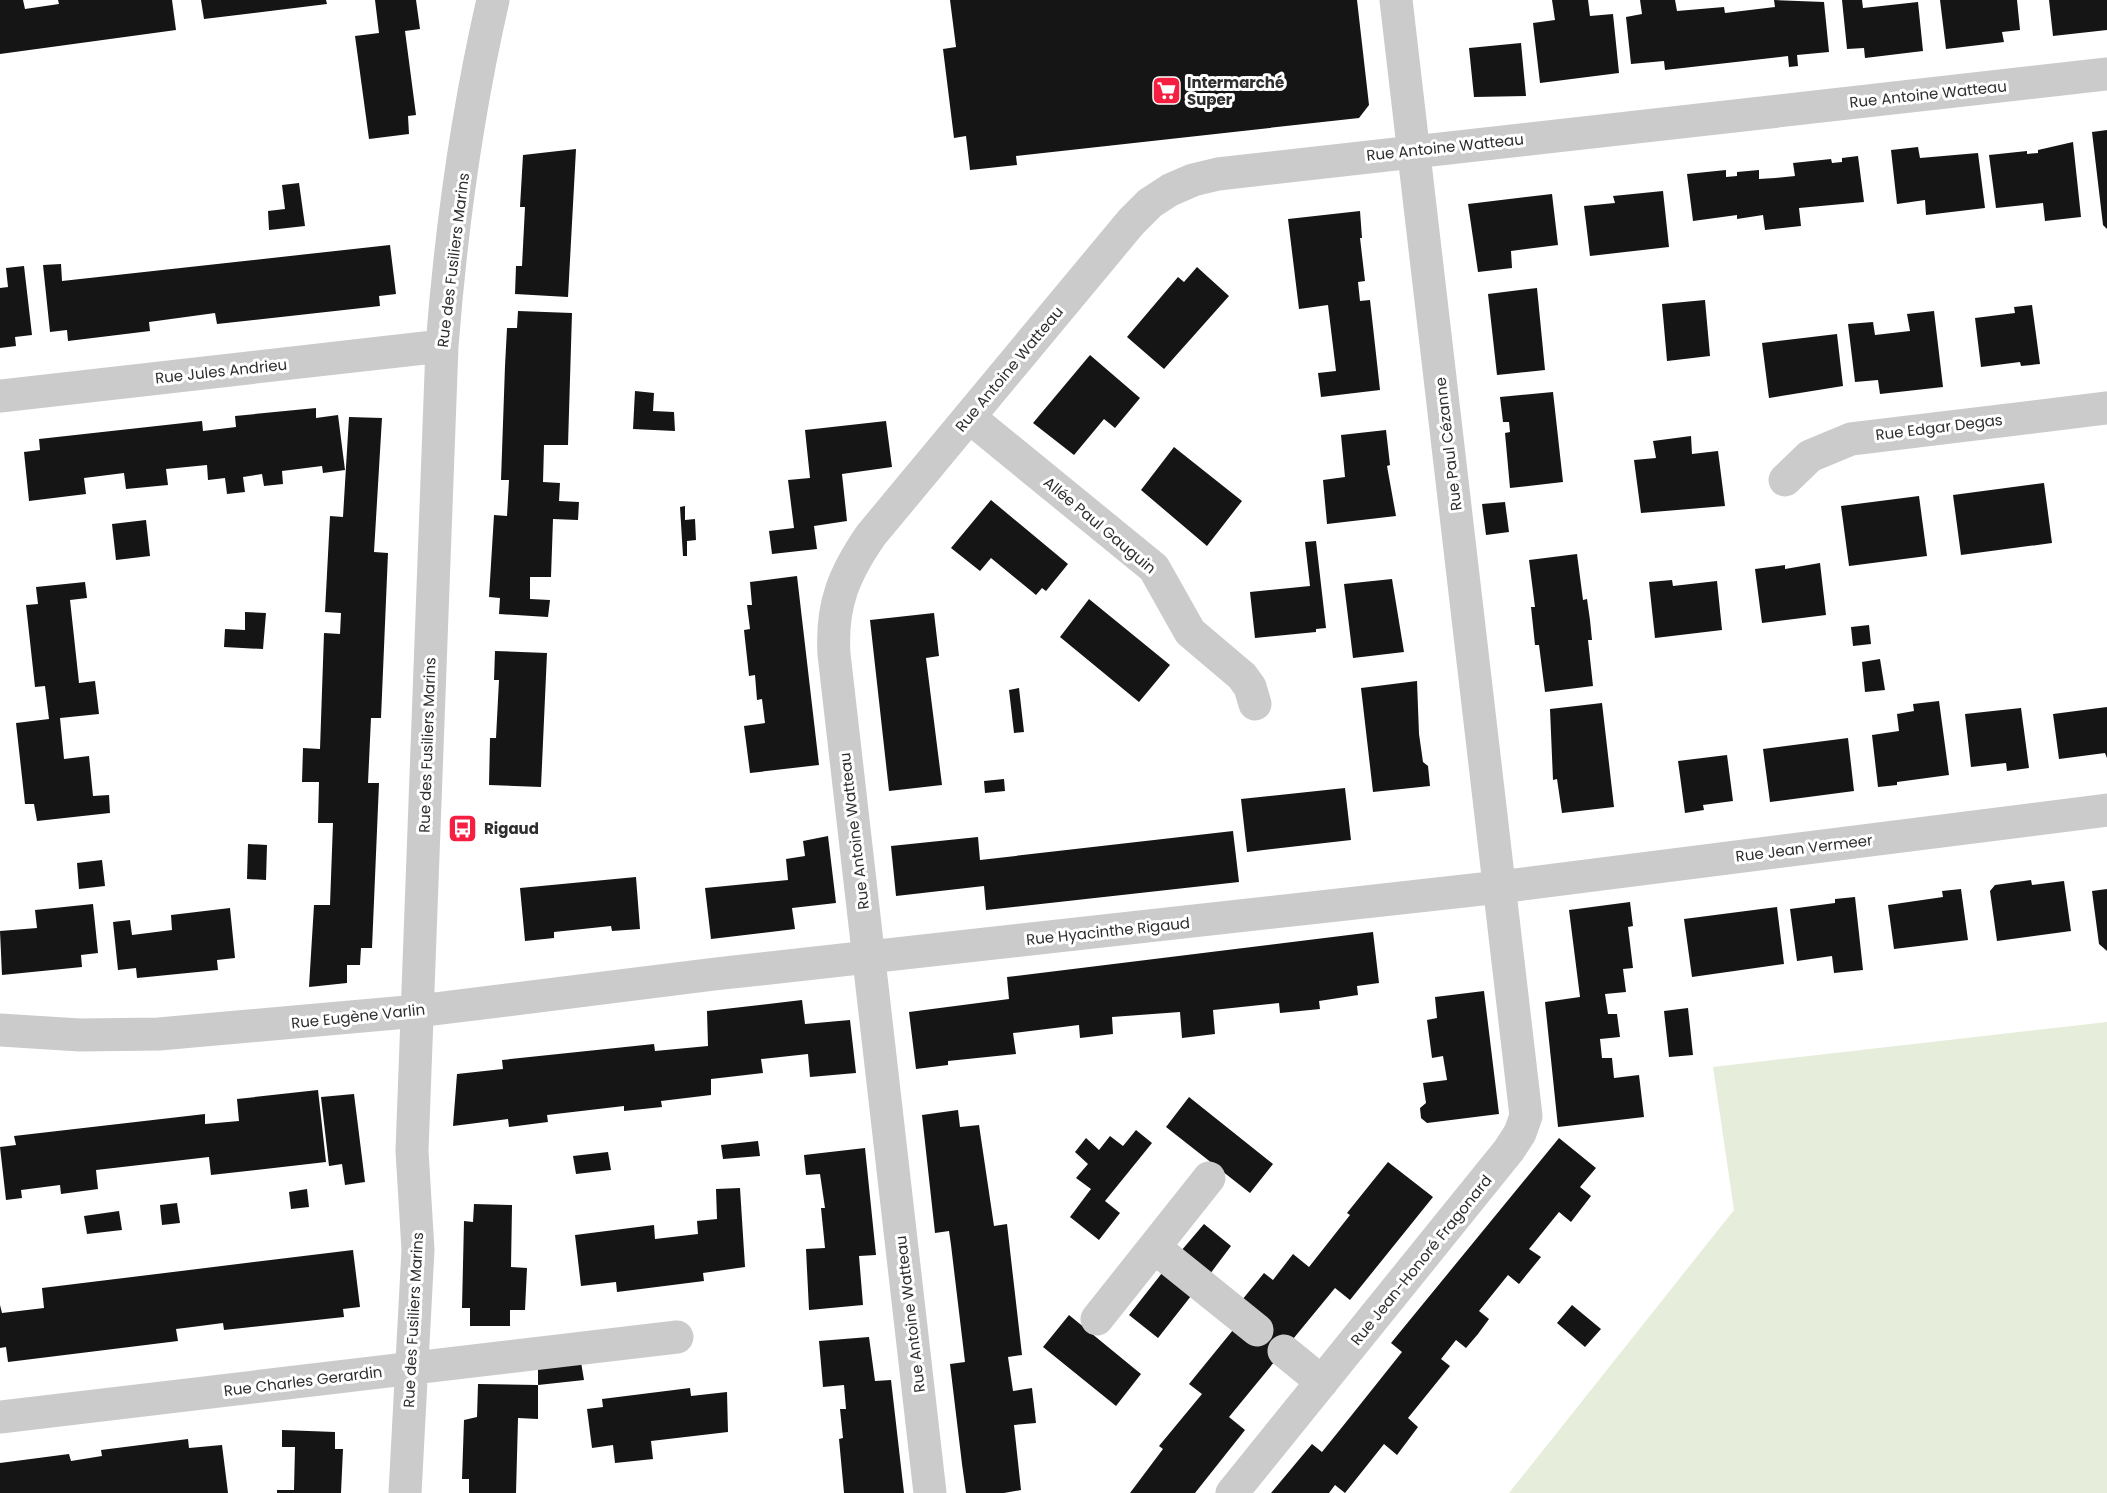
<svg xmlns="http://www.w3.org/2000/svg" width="2107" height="1493" viewBox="0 0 2107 1493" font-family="Poppins,sans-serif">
<rect width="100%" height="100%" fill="#fff"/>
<path fill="#e6edda" d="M2107,1022V1493H1509L1734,1210L1713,1067Z"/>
<path fill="#151515" d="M0,0H23L25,9L59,4L58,0H172L176,30L0,54Z
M201,0H326L327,4L204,19Z
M375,0H416L420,29L405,31L416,115L408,116L409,134L369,139L355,36L379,33Z
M950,0H1357L1369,105L1359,118L1016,156L1017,165L970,170L966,136L954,138L943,49L956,47Z
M1552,0H1588L1590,16L1613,14L1619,73L1540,83L1533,23L1555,20Z
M1640,0H1675L1677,11L1724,7L1725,13L1775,7L1774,0L1824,2L1829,52L1797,55L1798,66L1789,67L1788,56L1665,70L1664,61L1631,64L1626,17L1642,14Z
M1842,0H1862L1863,8L1918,2L1923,51L1865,58L1864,48L1847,49Z
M1940,0H2017L2020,30L2002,32L2004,42L1946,49Z
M2049,0H2107V30L2053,36Z
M1521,43L1526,96L1474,97L1469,48Z
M2107,130V229L2103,225L2092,132Z
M2073,142L2081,217L2045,221L2043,203L1996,208L1989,155L2027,151V154L2038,153V150Z
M1918,147L1920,158L1978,153L1985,208L1926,215L1925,200L1897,204L1891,150Z
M576,149L568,297L515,294L516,266H522L525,207H520L523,155Z
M1858,156L1864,202L1799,208L1801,226L1765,230L1763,215L1737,219V215L1693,221L1687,174L1726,170V177L1737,176V172L1759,170V179L1775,178L1795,176L1793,163L1831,159L1832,163L1842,162V158Z
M299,183L305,226L269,230L268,211L285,209L282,185Z
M1663,191L1669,247L1590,256L1584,206L1615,203L1613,196Z
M1552,194L1558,245L1511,251L1512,268L1478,272L1468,204Z
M1360,211L1362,238H1360L1365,281L1358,282L1360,301L1370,300L1380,390L1321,397L1318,373L1336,371L1328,305L1299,309L1288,219Z
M390,245L396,294L379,296L380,306L217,324L215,313L149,322L150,331L68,341L67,330L50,332L43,265L61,264L62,281Z
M24,266L32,335L15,337L16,346L0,348V288L8,287L6,268Z
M1197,267L1229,296L1164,369L1127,337L1178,277L1184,282Z
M1537,288L1545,370L1497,375L1488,294Z
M1705,300L1710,356L1667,361L1662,304Z
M2032,305L2040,364L2021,366L2020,362L1981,367L1975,318L2015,313L2014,307Z
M518,311L572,313L568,445H544L543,482L560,483L559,501L579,502L578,520L553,519L551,577H530V599L550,600L548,617L499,614L500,598L489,597L494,515L507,516L509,480H501L505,366L507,328H517Z
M1934,311L1943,387L1880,394L1878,380L1855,382L1848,324L1873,322L1875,335L1910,331L1907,314Z
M1837,334L1843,386L1769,398L1762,343Z
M1090,355L1140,398L1115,428L1104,419L1074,455L1033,423Z
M635,391L654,393L653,411L674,412L675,431L633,429Z
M1553,392L1563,482L1510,488L1505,433L1510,432L1509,422H1503L1500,397Z
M316,408V418L338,415L345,470L323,473L322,466L282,471L283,484L264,486L262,474L243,477L245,492L227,494L225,478L208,480L207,465L166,469L168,485L126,489L124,473L84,478L86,494L29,501L24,452L40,450L39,439L202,421L203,431L236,427L235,416Z
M349,417L382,418L374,552L388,553L381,718H371L368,783H379L372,948H361L360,965H347V983L309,987L314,905H330L333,823H318L319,782H302L303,748L320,749L324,633L340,634L341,613L325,612L330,516L343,517Z
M886,421L892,467L842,474L847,521L814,526L817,549L772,554L769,531L794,528L788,480L810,478L805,430Z
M1386,430L1390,465L1387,466L1396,516L1327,524L1323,480L1345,477L1341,435Z
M1691,436L1692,454L1718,451L1725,506L1641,513L1634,460L1656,458L1653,441Z
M1174,447L1242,501L1207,546L1141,490Z
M2044,483L2052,543L1961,555L1953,495Z
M1919,496L1927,556L1849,566L1841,506Z
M991,500L1068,564L1046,591L1042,588L1036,595L991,558L980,571L951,548Z
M1505,502L1509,532L1486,535L1482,504Z
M685,506V520L695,519L696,540L687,541V556H683L680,507Z
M146,520L150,556L116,560L112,524Z
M1316,541L1326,628L1316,629V632L1255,638L1250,592L1310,586L1305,542Z
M1577,554L1583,600L1587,599L1590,620L1592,640H1588L1593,686L1545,692L1539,645H1535L1531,607H1535L1529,560Z
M1820,563L1826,615L1762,623L1755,569L1785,565V569Z
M797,576L819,765L750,773L744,726L765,723L762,699L757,700L755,675L749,676L744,630L750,629L747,605H752L750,582Z
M1392,579L1404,652L1353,658L1344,584Z
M1672,580L1673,586L1717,581L1722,630L1655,638L1649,582Z
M85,582L87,598L70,600L79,683L95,681L99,714L60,718L64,759L89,756L93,796L109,795L110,813L37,821L34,804H25L16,723L49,719L45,686L35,687L26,605L38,604L36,587Z
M1089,599L1170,665L1139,702L1060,637Z
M245,612L266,613L263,649L224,647L225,629L245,630Z
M934,613L939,656L926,658L942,785L889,791L870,620Z
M1869,625L1871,644L1853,646L1851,627Z
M495,651L547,653L541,787L489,785L490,738H496L499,680H494Z
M1880,659L1885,690L1865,692L1862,662Z
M1417,681L1419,734L1423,762L1428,766L1430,786L1373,792L1361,688Z
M1019,688L1024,732L1014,733L1009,690Z
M1939,701L1949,775L1897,782V785L1878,787L1872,735L1899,731L1897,714L1914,711L1913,704Z
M1602,703L1614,807L1562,813L1557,779L1553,780L1550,709Z
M2107,707V758L2105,753L2059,759L2053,714Z
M2021,708L2029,768L2007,771L2006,763L1971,767L1965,714Z
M1848,738L1854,791L1770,802L1763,749Z
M1727,755L1733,801L1703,805L1704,810L1685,813L1678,761Z
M1004,779L1005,791L985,793L984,781Z
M1345,788L1351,840L1247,852L1241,799Z
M1233,831L1239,882L986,910L984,886L896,896L891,846L978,837L980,860Z
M828,836L836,903L792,908L795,929L711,939L705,888L788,880L786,859L805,856L803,841Z
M248,844L267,845L266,880L247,879Z
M102,860L105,886L79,889L77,863Z
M636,877L640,929L612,931L611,926L554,932V938L525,941L520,888Z
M2031,880L2032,885L2064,881L2071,931L1997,941L1990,891L1995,885Z
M1961,889L1968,940L1894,949L1888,905L1943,897L1942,891Z
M2107,889V951L2099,944L2092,891Z
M1855,897L1863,970L1834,973L1832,956L1797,961L1790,909L1835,903V899Z
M1630,902L1633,926L1628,927L1633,968L1623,969L1626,992L1605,994L1608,1014H1617L1620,1037L1600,1039L1602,1058H1612L1614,1078L1639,1075L1644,1117L1558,1127L1545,1002L1580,997L1569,910Z
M93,904L98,953L81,955L82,967L2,975L0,931L37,928L35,910Z
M1777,907L1784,964L1692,977L1684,919Z
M230,908L235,958L217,960L218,970L137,978L136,968L118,970L113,922L130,920L132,935L172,930L171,915Z
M1373,932L1379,983L1357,986L1358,995L1319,1001L1320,1009L1280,1013L1279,1003L1213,1010L1215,1034L1182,1038L1180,1012L1112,1017L1113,1034L1080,1038L1079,1025L1013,1033L1016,1054L948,1061V1065L916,1069L909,1012L1009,999L1007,977Z
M1484,991L1499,1114L1427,1123L1421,1118L1420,1108L1426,1103L1423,1083L1447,1080L1443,1056L1432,1058L1427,1020L1437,1018L1435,997Z
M802,1000L805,1024L850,1020L856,1073L810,1077L808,1054L761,1059L763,1073L711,1079V1095L661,1101L662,1107L624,1111V1106L547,1115L548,1122L509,1127L508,1119L453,1126L457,1074L503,1069L502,1060L654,1044L655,1051L708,1046L707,1011Z
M1688,1008L1693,1055L1669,1057L1664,1011Z
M318,1090L326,1162L211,1175L209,1157L96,1170L98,1189L61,1194L60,1185L21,1190L22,1198L6,1200L0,1147L16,1145L14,1136L205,1114V1124L239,1121L237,1099Z
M354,1094L365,1182L345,1185L342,1164L329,1166L321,1097Z
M1189,1097L1273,1164L1250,1193L1166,1127Z
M958,1110L960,1127L979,1125L994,1226L1007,1224L1022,1355L1008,1357L1013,1391L1032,1388L1036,1423L1014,1425L1021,1490L1004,1493H966L962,1464L950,1364L965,1362L951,1245L949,1231L935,1233L922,1115Z
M1136,1130L1152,1143L1105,1201L1120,1213L1099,1240L1070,1217L1091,1189L1076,1178L1088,1164L1075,1152L1086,1138L1099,1150L1110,1136L1123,1146Z
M1559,1138L1596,1168L1580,1187L1591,1196L1571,1222L1559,1212L1529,1249L1541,1257L1519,1284L1508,1275L1479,1311L1489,1319L1478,1334L1466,1348L1456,1340L1441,1359L1450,1366L1408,1418L1418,1427L1397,1455L1384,1444L1345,1493L1335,1485L1329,1493H1271L1312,1444L1322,1452L1351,1416L1402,1352L1391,1343Z
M758,1141L760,1156L723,1159L721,1145Z
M865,1148L876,1255L859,1256L863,1305L809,1310L806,1249L825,1248L821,1208H825L820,1174L806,1175L804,1155Z
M608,1152L611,1170L576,1174L573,1156Z
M1388,1162L1433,1197L1350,1300L1335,1288L1229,1417L1245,1430L1195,1493H1130L1163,1449L1159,1446L1202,1394L1189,1384L1233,1330L1242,1300L1264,1273L1273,1280L1293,1254L1309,1267L1350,1215L1347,1213Z
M740,1188L745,1267L703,1273L704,1281L617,1292L616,1282L581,1286L575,1235L654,1225L655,1239L698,1234L697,1221L717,1219L716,1189Z
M307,1189L309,1207L291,1209L289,1192Z
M177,1203L180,1223L162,1225L160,1205Z
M474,1204L512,1205L511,1267L527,1268L525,1310H510V1326H470V1308H462L464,1221L473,1222Z
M119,1211L122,1230L87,1234L84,1216Z
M1204,1224L1231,1246L1210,1274L1181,1251Z
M353,1250L360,1307L343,1309L344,1317L224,1330L223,1323L192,1327L176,1329L178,1341L8,1362L6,1347L0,1348V1305L2,1313L44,1308L42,1288Z
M1162,1273L1191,1296L1158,1338L1129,1315Z
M1572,1305L1601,1329L1585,1347L1557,1323Z
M1069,1315L1141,1374L1116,1406L1043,1347Z
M869,1337L875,1381L891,1380L904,1493H844L839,1439L843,1438L840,1409H846L844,1385L823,1387L819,1341Z
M581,1362L584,1380L538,1385V1367Z
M478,1384L538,1385V1419L518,1418L516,1493H469V1479H462L464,1420L477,1417Z
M690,1388L691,1396L727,1392L728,1432L651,1441L653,1459L615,1463L613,1445L592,1448L587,1409L603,1407L602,1399Z
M282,1430L335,1432V1449H343L341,1493H277V1490H294L295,1447H282Z
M188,1439L189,1448L222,1445L228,1493H0V1463L69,1454L71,1461L102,1456L101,1450Z"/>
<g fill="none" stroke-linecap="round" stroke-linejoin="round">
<path stroke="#cbcbcb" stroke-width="33" d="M0,396L442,346
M969,417L1154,568L1190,632L1242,676L1250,687L1255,704
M1785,480L1810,456L1851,439L2107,408
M0,1030L80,1035L159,1034L418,1011L715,974L1500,887L2107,810
M1154,1247L1257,1330
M1097,1319L1209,1178
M1284,1351L1322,1382
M0,1417L677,1337
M405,1493L418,1250L412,1151L442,346C451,230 467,113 493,0
M930,1493L834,654C831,605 844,574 871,535L1131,222L1150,203L1170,190L1193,180L1218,174L2107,74
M1232,1493L1509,1150L1520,1133L1526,1116L1396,0"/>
</g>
<defs>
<symbol id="supermarket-square" viewBox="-11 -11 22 22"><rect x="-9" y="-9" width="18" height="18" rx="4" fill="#f61f42" stroke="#fff"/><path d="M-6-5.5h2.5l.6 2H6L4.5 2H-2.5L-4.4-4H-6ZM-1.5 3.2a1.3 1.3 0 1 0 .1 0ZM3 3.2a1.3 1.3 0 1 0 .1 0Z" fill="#fff"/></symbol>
<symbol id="bus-square" viewBox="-11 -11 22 22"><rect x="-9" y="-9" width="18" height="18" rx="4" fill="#f61f42" stroke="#fff"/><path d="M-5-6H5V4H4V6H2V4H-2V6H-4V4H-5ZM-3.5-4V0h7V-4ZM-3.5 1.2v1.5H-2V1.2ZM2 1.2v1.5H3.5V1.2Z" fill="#fff"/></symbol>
</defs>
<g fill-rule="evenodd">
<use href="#supermarket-square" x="1150" y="74" width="33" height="33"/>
<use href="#bus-square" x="446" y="812" width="33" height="33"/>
</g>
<g text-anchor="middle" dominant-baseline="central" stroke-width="6" stroke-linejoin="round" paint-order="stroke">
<g font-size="15" font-weight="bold" fill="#2e2e2e" stroke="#fff" text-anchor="start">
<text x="1187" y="82">Intermarché<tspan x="1187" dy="17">Super</tspan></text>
<text x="484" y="828">Rigaud</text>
</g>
<g font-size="15" fill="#2e2e2e" stroke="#fff">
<text transform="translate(1928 94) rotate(-6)">Rue Antoine Watteau</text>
<text transform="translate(1445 147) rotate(-6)">Rue Antoine Watteau</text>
<text transform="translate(453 260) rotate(-83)">Rue des Fusiliers Marins</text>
<text transform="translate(1009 369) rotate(-50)">Rue Antoine Watteau</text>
<text transform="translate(221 371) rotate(-6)">Rue Jules Andrieu</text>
<text transform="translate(1939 427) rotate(-7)">Rue Edgar Degas</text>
<text transform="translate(1448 444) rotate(-97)">Rue Paul Cézanne</text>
<text transform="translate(1100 525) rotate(40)">Allée Paul Gauguin</text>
<text transform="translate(427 745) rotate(-88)">Rue des Fusiliers Marins</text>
<text transform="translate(854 831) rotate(-97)">Rue Antoine Watteau</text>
<text transform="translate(1804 848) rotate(-7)">Rue Jean Vermeer</text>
<text transform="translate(1108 931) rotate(-6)">Rue Hyacinthe Rigaud</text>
<text transform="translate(358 1016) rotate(-6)">Rue Eugène Varlin</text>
<text transform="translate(1421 1260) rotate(-51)">Rue Jean-Honoré Fragonard</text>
<text transform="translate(910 1314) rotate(-97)">Rue Antoine Watteau</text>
<text transform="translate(413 1320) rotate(-87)">Rue des Fusiliers Marins</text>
<text transform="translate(303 1381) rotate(-7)">Rue Charles Gerardin</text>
</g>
</g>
</svg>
